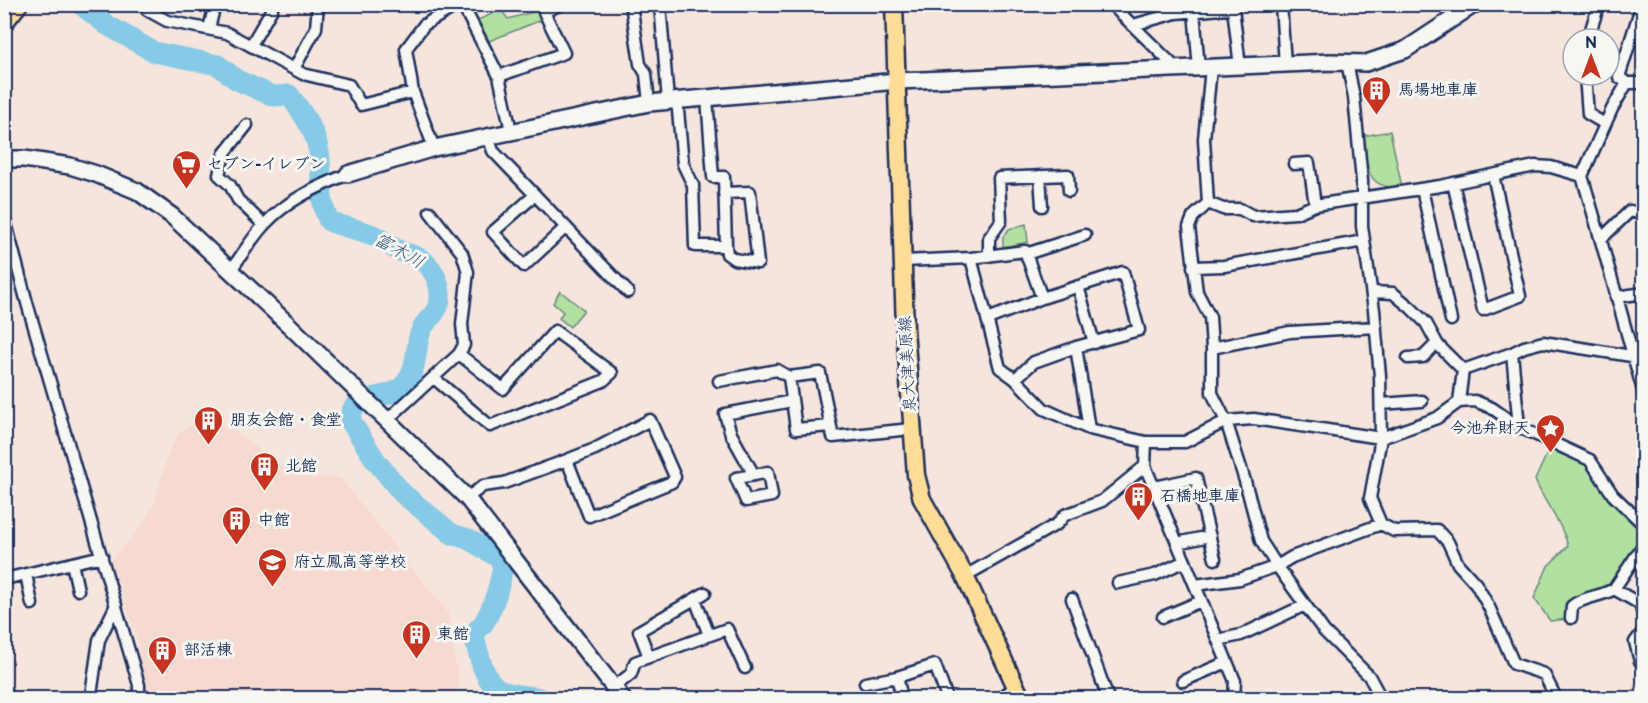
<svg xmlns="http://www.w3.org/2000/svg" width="1648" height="703" viewBox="0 0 1648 703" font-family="'Balsamiq Sans','Klee One',sans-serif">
<rect width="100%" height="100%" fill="#f6e5dd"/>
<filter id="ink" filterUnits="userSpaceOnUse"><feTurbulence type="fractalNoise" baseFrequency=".0167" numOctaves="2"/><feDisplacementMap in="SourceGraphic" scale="12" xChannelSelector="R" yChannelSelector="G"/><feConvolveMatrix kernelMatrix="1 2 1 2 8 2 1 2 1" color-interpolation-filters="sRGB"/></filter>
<g filter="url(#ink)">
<path fill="#f6d9cf" d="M202,424L227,426L274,462L303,477L340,478L448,613L460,698H146V682L142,678L137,637L111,560L138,531L153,507L169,452L179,432L192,425Z"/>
<path fill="#b1e0a0" stroke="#66887f" stroke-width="1.5" d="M501,10L508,19L537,11L541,20L489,41L478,20Z
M1390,131L1402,187C1364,191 1367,164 1363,136Z
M1026,224L1028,242L1003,247V237L1009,229Z
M560,291L584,310L570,327L559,318L563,312L553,303Z
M1549,449L1586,465L1604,493L1636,526L1639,542L1611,584L1585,593L1572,603L1568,619L1550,621L1534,598L1548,566L1568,546C1562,522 1544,503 1535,480Z"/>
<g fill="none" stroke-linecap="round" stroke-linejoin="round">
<path stroke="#85cae6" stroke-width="21" d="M80,4L107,25L154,52L218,65L237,80L273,96L289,95C304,114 319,136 320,161C322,182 319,202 329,221C344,228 361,229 377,237C384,240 389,246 396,249C404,254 414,254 422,260C435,269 443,289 439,304C436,314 428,319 423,327C413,343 421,369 402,387C387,401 347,393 351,422L376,461L402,493L452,534L468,539L498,557L503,564C501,582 494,605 485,621C483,625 478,628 476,632C473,638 477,648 479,655C490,696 503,692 540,698"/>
<defs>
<path id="street" d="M145,4L147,10L167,21L227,33L303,74L349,85L361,105L413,92
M462,4L499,76L511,131
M631,4L640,64L646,74L649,103
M660,4L668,101
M1111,4L1177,69
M1281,4L1285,65
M1194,11L1199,69
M1133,25L1176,13L1233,8L1240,67
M209,29L215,4
M1588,39L1599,4
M251,45L272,9
M1347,62L1354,97L1362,181V226L1374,310L1380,376L1381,438L1370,498L1381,524L1394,531L1437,530L1448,542L1458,564L1476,584L1489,607L1514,664L1544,674L1556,698
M1211,68L1204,139L1208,203L1193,217L1189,227L1197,292L1210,317L1212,348V393L1226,421L1245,481L1261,541L1277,566L1324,631L1369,676L1381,698
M294,69L316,28L318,4
M1585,75L1588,114L1605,124
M499,76L564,53L544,12L561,4
M1627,83L1619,77L1642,4
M1644,83H1627L1612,109L1582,176C1604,248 1623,321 1644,394
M707,98L713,177H724L726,246
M677,100L683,164L693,185L695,246H726L727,254L734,259L758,263L750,192L724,193
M247,125L224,154L219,175L230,185L238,200L264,225
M488,136L493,151L628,292
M434,148L413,92L406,49L424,25L459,4
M1294,164L1309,163L1315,205
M1040,176L1042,206
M1453,183L1483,310L1520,296L1493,175
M1422,189L1451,320
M535,195L493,232L524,266L566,227
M1208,203L1223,209H1240L1253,216L1296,213L1315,205L1440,186L1535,166L1551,167L1582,176
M4,216L27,303L139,685V698
M1601,239L1630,211L1644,214
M1026,254L1085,235
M989,256V238L1001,221L999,178L1068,175L1069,191
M971,258L1025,251L1042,298
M903,261L971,258L1000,368L1015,379L1044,409L1089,429L1146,442H1185L1226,421L1254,419L1381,438L1437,418L1459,402L1463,370L1512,353L1524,347L1543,342L1644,358
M1193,267L1224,266L1364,241
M231,270C242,255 252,238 264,225C287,200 317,187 348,174
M1078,286L1094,343
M1372,292L1393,293L1411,308L1426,323L1438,345L1463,370
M1616,297L1644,293
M988,319L1042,298L1123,272L1139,330L1076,347L1034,362L1015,379
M1076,347L1089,429
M1212,348L1290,332L1376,327
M1512,353L1519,427
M1408,358L1423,357L1437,343
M789,377L796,429L830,426
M434,378L490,426L603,381L612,373L555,331L503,389L459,354
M719,381L777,370L789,377L820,373L833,437L911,429
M1459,402L1475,401L1492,408L1519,427L1590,460L1613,495L1644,525
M1381,404L1422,401
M387,420L459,354L464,345L462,324L468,272L462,253L430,212
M1146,442L1145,466L1235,681L1234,698
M754,475L736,478L746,501L772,496L768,472L754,475L731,434L725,414L792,401
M1154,487L1196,478L1215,559
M467,498L483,486L504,483L567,460L595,449L650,420L675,477L672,482L589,516L567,460
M1177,543L1210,536
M72,563L78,590
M26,574L32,604
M965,576L1057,524L1065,515L1102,501L1145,466
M9,578L102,556
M1118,583L1155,575L1185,561
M1195,585L1240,579L1277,566L1292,557L1381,524
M1614,589L1640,604L1644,618
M695,599L709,635
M1072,599L1108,698
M1163,617L1201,601
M1571,618L1572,606C1584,596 1601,597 1614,589L1644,544
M1218,640L1241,635L1305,605
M649,657L639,631L705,593
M1640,661L1635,642L1644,630
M897,677L902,698
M1183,681L1227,662
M865,683L897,677L935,665L947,698
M614,687L631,674L635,662L727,629L745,668
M92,688L99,640L116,605
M1000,698L1016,687"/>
<path id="secondary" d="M4,159H24L70,166L96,174L137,191L172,216L290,326L467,498L622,698
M348,174L434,148L649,103L898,81L1331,62L1366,63L1405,50L1475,4"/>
<path id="primary" d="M894,4L905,328L916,475L922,499L965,576L1021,698
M4,23L19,4"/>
</defs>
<use href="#street" stroke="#1b2f5e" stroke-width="15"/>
<use href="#secondary" stroke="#1b2f5e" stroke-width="20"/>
<use href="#primary" stroke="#1b2f5e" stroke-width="21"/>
<use href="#street" stroke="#f6f6f2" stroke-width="10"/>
<use href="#secondary" stroke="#f6f6f2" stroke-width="15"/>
<use href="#primary" stroke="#ffdd96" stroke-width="16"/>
</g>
</g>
<defs>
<symbol id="building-pin" viewBox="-11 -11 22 30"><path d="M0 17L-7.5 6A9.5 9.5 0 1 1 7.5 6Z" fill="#c8321e" stroke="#f6f6f2"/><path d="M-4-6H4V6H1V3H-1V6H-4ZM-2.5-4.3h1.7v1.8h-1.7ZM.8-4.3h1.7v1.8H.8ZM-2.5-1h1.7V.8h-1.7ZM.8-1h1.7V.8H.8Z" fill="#fff"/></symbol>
<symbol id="supermarket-pin" viewBox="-11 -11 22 30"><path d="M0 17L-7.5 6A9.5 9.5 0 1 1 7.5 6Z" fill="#c8321e" stroke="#f6f6f2"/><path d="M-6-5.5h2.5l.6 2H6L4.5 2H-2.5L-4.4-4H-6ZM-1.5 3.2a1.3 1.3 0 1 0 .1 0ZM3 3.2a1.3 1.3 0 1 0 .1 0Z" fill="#fff"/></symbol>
<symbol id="sight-pin" viewBox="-11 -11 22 30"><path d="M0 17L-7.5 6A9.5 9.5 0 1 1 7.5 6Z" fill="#c8321e" stroke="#f6f6f2"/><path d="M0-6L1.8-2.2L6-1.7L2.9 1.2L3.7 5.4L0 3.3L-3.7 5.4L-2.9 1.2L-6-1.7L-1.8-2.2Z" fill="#fff"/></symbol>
<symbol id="school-pin" viewBox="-11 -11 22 30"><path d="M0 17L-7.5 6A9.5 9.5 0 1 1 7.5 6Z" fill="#c8321e" stroke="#f6f6f2"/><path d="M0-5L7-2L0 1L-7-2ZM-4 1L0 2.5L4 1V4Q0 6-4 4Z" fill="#fff"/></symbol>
</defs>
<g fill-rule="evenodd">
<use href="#building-pin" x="1360" y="74" width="33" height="45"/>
<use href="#supermarket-pin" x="170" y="148" width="33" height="45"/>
<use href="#building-pin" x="192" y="404" width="33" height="45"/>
<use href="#sight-pin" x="1534" y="412" width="33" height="45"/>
<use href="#building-pin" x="248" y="450" width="33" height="45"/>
<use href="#building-pin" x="1122" y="480" width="33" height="45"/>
<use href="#building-pin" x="220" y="504" width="33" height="45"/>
<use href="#school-pin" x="256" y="546" width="33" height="45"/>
<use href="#building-pin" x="400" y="618" width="33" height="45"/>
<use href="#building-pin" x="146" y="634" width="33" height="45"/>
</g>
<g text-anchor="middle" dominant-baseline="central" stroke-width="6" stroke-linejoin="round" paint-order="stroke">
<g font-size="16" font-weight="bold" fill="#1b2f5e" stroke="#f6f6f2" text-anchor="start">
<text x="1398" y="90">馬場地車庫</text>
<text x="207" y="164">セブン-イレブン</text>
<text x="230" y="420">朋友会館・食堂</text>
<text x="1530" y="428" text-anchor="end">今池弁財天</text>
<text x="285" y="466">北館</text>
<text x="1160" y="496">石橋地車庫</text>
<text x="258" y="520">中館</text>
<text x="294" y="562">府立鳳高等学校</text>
<text x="437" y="634">東館</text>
<text x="184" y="650">部活棟</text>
</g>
<g font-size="16" fill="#1b2f5e" stroke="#f6f6f2">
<text transform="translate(908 364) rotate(-93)">泉大津美原線</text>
</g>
<g font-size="18" font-style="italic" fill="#365680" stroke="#f6f6f2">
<text transform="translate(399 251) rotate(29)">富木川</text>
</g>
</g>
<rect width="1648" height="703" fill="none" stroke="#f6f6f2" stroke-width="24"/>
<rect x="12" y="12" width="1624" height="679" fill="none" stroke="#1b2f5e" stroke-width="2" filter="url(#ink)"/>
<g transform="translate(1591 57)"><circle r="28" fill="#f6f6f2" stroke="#9ea6b7" stroke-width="1.5"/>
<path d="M0-4.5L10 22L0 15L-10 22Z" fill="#c8321e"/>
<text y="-9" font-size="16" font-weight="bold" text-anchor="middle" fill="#1b2f5e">N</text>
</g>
</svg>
